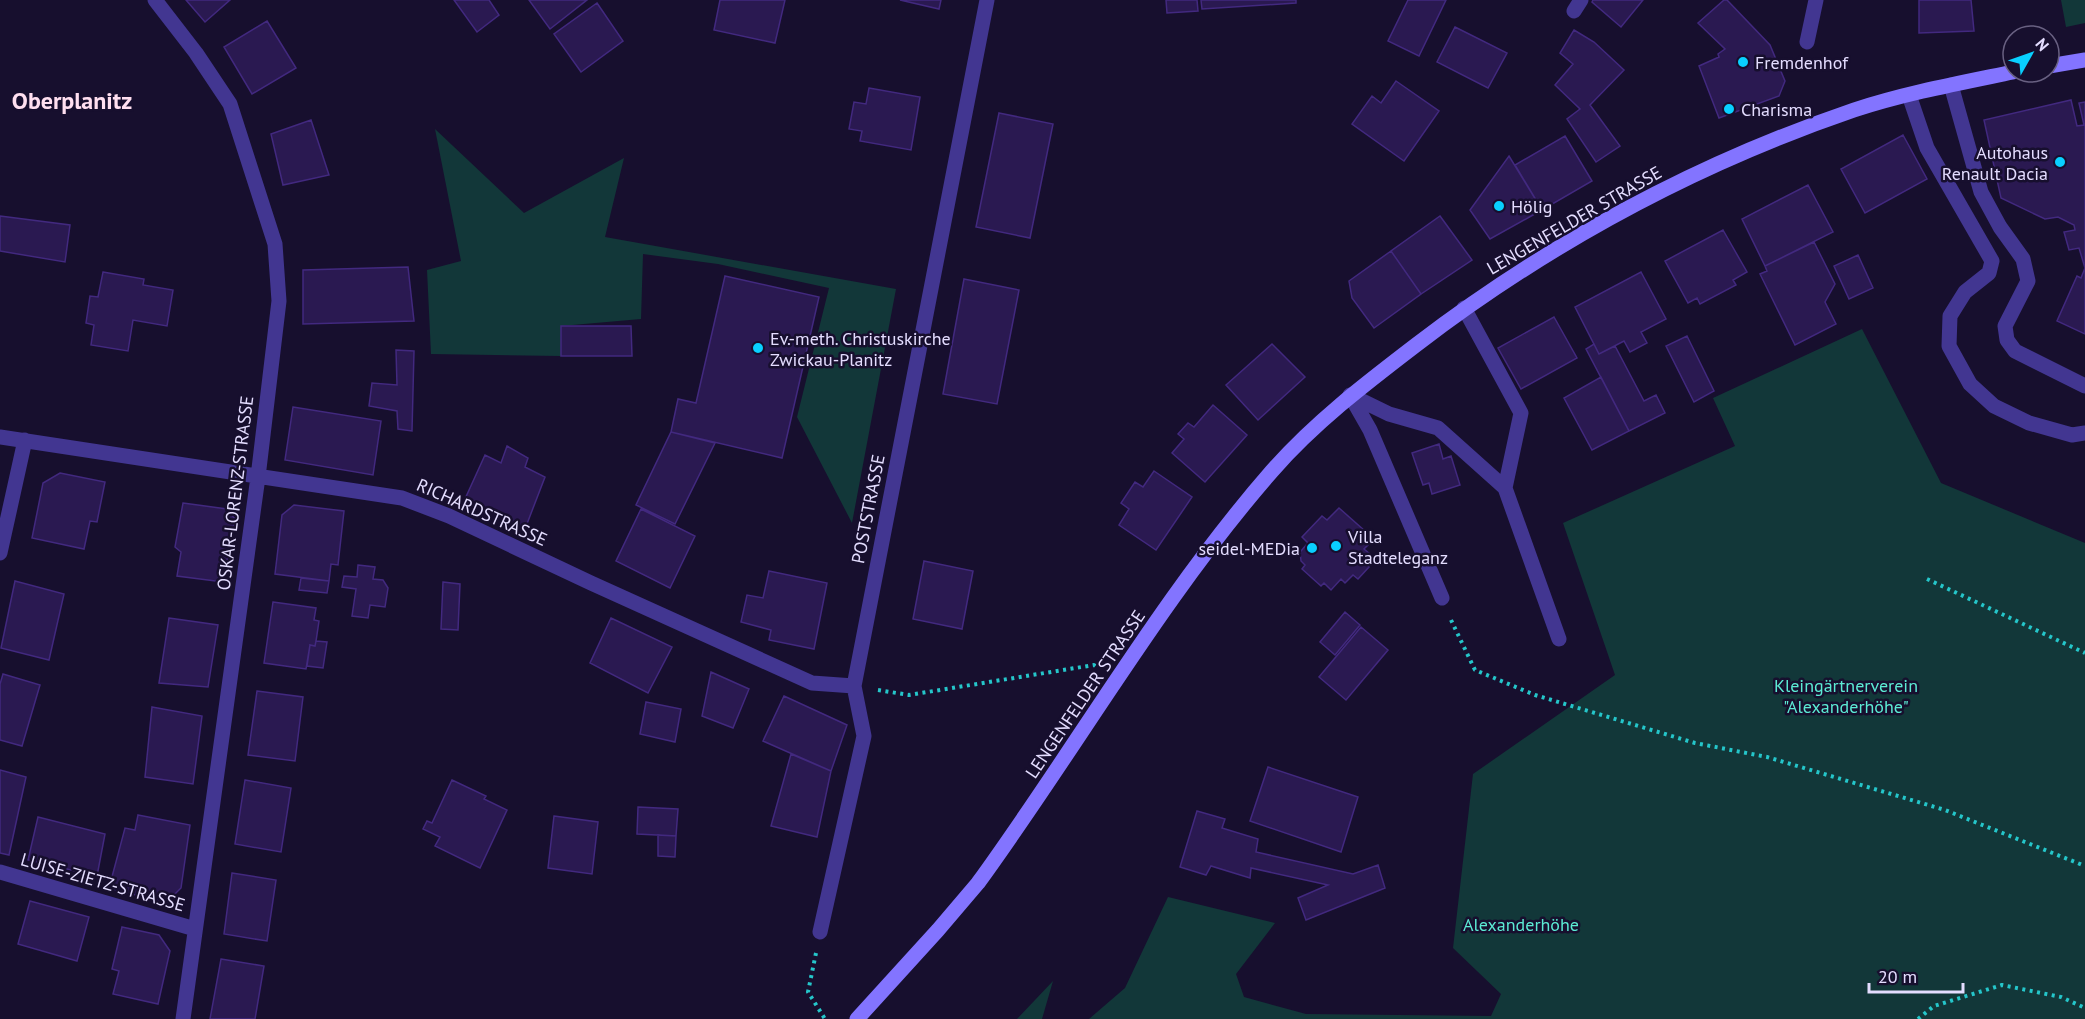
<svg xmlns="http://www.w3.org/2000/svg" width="2085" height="1019" viewBox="0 0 2085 1019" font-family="'PT Sans',sans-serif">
<rect width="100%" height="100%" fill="#170f2e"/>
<path fill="#123739" d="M2061,0H2085V23L2066,27Z
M435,129L524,213L624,158L605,237L896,289L852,523L797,417L829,288L718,264L643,254L641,319L561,326V356L431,354L427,270L461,261Z
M1862,329L1941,483L2085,543V1019H1089L1125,988L1168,897L1275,923L1236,974L1244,997L1306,1014L1491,1016L1501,994L1453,948L1473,774L1615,675L1563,523L1735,446L1713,398Z
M1053,981L1042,1019H1017Z"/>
<path fill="#2a1951" stroke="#42297f" stroke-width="1.5" d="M186,0H230L205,22Z
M454,0H489L499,15L477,32Z
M529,0H587L550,29Z
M720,0H785L775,43L714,30Z
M900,0H941L939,9Z
M1166,0H1197L1198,11L1167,13Z
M1201,0H1296V3L1202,9Z
M1408,0H1446L1419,56L1388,41Z
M1593,0H1643L1621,27L1592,2Z
M1724,0H1727L1770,45L1785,81L1779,96L1719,118L1699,66L1719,57L1718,54L1725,49L1698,23Z
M1919,0H1971L1974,31L1919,33Z
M597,3L623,41L581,72L554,34Z
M267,21L296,68L252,94L224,47Z
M1455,27L1507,53L1488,88L1437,62Z
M1574,30L1594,42L1624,70L1590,105L1620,146L1596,162L1567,119L1580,109L1555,85L1573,64L1560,53Z
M1396,81L1439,111L1404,161L1352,124L1372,96L1381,103Z
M869,88L920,97L911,150L860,141L862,131L849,129L854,102L866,104Z
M2071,100L2077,126L2084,125L2079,103L2085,102V334L2057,321L2077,276L2081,278L2085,268L2079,248L2069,250L2064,232L2075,230L2074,225L2058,217L2045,219L2001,198L1984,120Z
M999,113L1053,124L1030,238L976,227Z
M311,120L329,175L283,185L271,134Z
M1903,135L1927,179L1865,213L1841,169Z
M1565,136L1592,181L1542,210L1515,165Z
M1509,156L1542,210L1490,239L1470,210Z
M1808,185L1833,232L1765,266L1742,219Z
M0,216L70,225L65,262L0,251Z
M1440,216L1472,260L1421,294L1391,251Z
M1723,230L1747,272L1733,280L1736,285L1700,304L1697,298L1688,303L1665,261Z
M1814,242L1835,284L1825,302L1836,324L1795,345L1760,274L1767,271L1765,266Z
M1391,251L1421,294L1374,328L1352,298L1349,281Z
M1858,255L1873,288L1849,299L1834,266Z
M408,267L414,321L303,324V270Z
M103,272L144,279L143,285L173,290L167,326L133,320L128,351L91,345L94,325L86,323L90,296L98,297Z
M1641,272L1666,319L1641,332L1647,343L1630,352L1624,341L1599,354L1575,307Z
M725,276L819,297L782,458L671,432L678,399L696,403Z
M964,279L1019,290L997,404L943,394Z
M1554,317L1577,358L1521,389L1498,348Z
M561,326H631L632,356H561Z
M1687,336L1714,391L1694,402L1666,346Z
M1272,344L1305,377L1258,420L1226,385Z
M1594,344L1599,354L1615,346L1644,401L1656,395L1665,413L1629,431L1586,349Z
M396,350L414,351L412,431L398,429L397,411L369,406L372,383L397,385Z
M1601,377L1629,431L1592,450L1564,398Z
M1213,405L1247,435L1205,482L1172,453L1184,439L1178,434L1188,423L1194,427Z
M293,407L381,421L373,475L285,460Z
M671,432L715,443L675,524L636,505Z
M1439,444L1443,459L1451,456L1460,485L1432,494L1429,483L1423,485L1412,453Z
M507,446L528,458L525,467L545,477L525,529L465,499L485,455L501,463Z
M1154,471L1192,497L1156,550L1119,525L1129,509L1121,503L1135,482L1143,487Z
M60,473L105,482L97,522L90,521L84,549L32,538L43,483Z
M183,503L227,509L235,519L223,582L177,576L181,552L175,547Z
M294,505L344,511L338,565L331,564L329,581L275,574L282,515Z
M1339,508L1374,539L1364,549L1370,554L1363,561L1369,567L1358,579L1353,575L1345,583L1341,579L1331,590L1324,583L1321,586L1302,569L1305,565L1301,561L1300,552L1308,543L1302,537L1322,516L1327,520Z
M641,509L695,536L670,588L616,561Z
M924,561L973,571L962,629L913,619Z
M358,565L375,567L373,579L383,580L388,588L385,607L370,605L368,618L352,616L356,589L342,587L344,576L357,577Z
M769,571L827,583L814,649L769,640L771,630L741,622L747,595L763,598Z
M301,578L329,581L327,593L299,590Z
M15,581L64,594L49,660L1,648Z
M443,582L460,584L458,630L441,629Z
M273,602L316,608L314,620L319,621L316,641L315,646L310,645L306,669L264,663Z
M1345,612L1360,625L1335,655L1320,642Z
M169,618L218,625L208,687L159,683Z
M611,618L672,647L648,693L590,663Z
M1361,627L1388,650L1346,700L1319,677Z
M316,641L327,642L323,668L307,666L310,645L315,646Z
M711,672L749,689L733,728L702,716Z
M3,674L40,685L22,746L0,740V684Z
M257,691L303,697L295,761L248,755Z
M784,696L847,725L831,771L763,741Z
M646,702L681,709L675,742L640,734Z
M152,707L202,716L193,784L145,777Z
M791,754L831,771L817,837L771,826Z
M1268,767L1358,797L1341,852L1250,821Z
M0,770L26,777L9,855L0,853Z
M245,780L291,788L281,852L235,844Z
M452,780L486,796L484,799L507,810L480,868L435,846L440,837L423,829L427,821L432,823Z
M638,807L678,809L676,836L637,834Z
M1197,811L1225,819L1222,828L1258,839L1256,852L1353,874L1378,865L1385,888L1306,920L1298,898L1328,885L1251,868L1250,878L1211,866L1206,875L1180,867Z
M138,815L190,825L181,888L166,903L109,888L125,828L135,830Z
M554,816L598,822L592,874L548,868Z
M38,817L105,834L97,876L28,860Z
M658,835L676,836L675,857L658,856Z
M232,873L276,880L267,941L224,934Z
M30,901L89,917L77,961L18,944Z
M122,927L159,935L170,951L158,1004L113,994L119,971L112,969Z
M221,959L264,966L255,1019H210Z"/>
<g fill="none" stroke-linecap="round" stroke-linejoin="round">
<path stroke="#25c6ca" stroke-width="4" stroke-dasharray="3 4.5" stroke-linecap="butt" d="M1927,579L2085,653
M1451,620L1475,670L1535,695L1695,743L1767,757L1945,810L2085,866
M878,690L909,695L1094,665L1098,668
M816,953L808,992L825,1019
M1918,1019L1934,1006L2002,985L2061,997L2085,1008"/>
<path stroke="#423691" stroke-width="15" d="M1574,11L1581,0
M1951,85L1981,192L2000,227L2023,259L2028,281L2005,326L2007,340L2015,351L2085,386
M1909,95L1927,148L1992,261L1989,273L1965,292L1950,316L1949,346L1970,384L1994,406L2029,423L2072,435L2085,433
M1464,308L1521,413L1505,488
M1442,598L1370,430L1350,395L1389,414L1438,428L1505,488L1559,639"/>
<path stroke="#423691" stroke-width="15" d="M155,0L196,53L230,104L275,244L279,301L258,477L183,1019
M1807,42L1816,0
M0,437L402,498L449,516L591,583L812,683L854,686
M0,553L25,440
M0,872L195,929
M820,932L864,736L854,686L987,0"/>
<path stroke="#8374ff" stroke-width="15" d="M2049,66L2085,60
M857,1019L938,930L978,883C1077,747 1161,598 1272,471C1314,423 1365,384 1416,345C1548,244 1696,164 1854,110C1906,93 1960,83 2013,72"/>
</g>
<g fill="#09d0ff" stroke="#170f2e" stroke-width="2">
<circle cx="1743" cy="62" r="6"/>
<circle cx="1729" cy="109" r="6"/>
<circle cx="2060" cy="162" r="6"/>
<circle cx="1499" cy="206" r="6"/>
<circle cx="758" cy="348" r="6"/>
<circle cx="1336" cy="546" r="6"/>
<circle cx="1312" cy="548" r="6"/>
</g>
<g text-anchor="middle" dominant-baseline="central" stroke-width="5" stroke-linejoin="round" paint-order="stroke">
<g font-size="18" fill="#e4ddff" stroke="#170f2e" text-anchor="start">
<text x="1755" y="62">Fremdenhof</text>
<text x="1741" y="109">Charisma</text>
<text x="2048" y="152" text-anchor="end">Autohaus<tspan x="2048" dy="21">Renault Dacia</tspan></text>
<text x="1511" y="206">Hölig</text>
<text x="770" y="338">Ev.-meth. Christuskirche<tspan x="770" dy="21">Zwickau-Planitz</tspan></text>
<text x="1348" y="536">Villa<tspan x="1348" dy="21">Stadteleganz</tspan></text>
<text x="1300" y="548" text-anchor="end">seidel-MEDia</text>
</g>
<g font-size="18" fill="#e4ddff" stroke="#170f2e">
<text transform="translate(1574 220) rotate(-30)">LENGENFELDER STRASSE</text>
<text transform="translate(235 493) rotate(-83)">OSKAR-LORENZ-STRASSE</text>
<text transform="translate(868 509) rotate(-79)">POSTSTRASSE</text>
<text transform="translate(482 512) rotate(24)">RICHARDSTRASSE</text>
<text transform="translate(1085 694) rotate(-56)">LENGENFELDER STRASSE</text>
<text transform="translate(103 882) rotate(16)">LUISE-ZIETZ-STRASSE</text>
</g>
<g font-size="18" fill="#5cebd4" stroke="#170f2e">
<text x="1846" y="685">Kleingärtnerverein<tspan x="1846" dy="21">"Alexanderhöhe"</tspan></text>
<text x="1521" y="924">Alexanderhöhe</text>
</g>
<g font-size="24" font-weight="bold" fill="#ffdff0" stroke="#170f2e">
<text x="72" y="100">Oberplanitz</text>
</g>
</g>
<g transform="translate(2031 54) rotate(50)"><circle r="28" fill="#170f2e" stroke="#696182" stroke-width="1.5"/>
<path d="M0-4.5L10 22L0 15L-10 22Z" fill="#09d0ff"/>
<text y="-9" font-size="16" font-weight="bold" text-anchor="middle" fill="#e4ddff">N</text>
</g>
<path d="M1869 983v9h94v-9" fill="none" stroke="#e4ddff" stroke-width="3"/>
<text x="1878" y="983" font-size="18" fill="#e4ddff" stroke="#170f2e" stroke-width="4.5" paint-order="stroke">20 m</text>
</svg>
